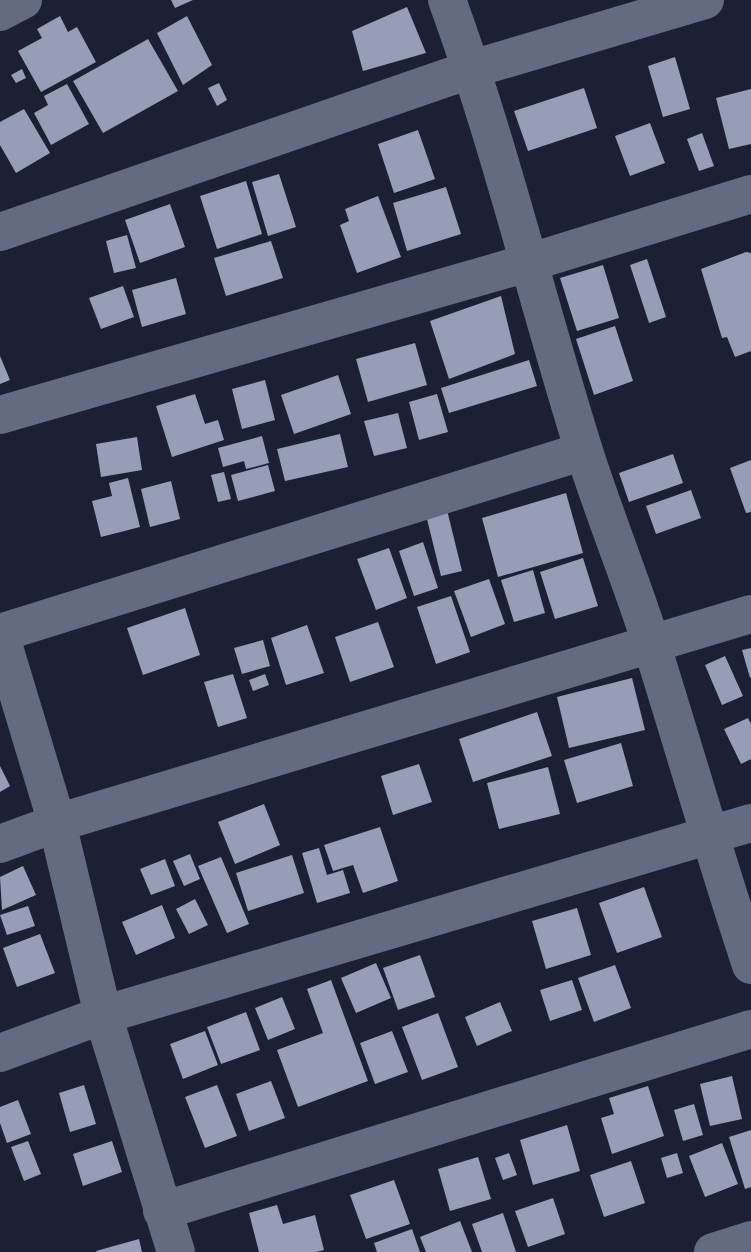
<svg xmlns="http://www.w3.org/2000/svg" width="751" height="1252" viewBox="0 0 751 1252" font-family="Signika,sans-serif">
<rect width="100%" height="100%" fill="#1b2035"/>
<path fill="#959db7" d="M171,0H193L175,8Z
M407,7L426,53L363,71L352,31Z
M60,16L68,32L77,27L96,62L41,92L18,51L42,38L37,29Z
M187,16L212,65L183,85L157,33Z
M148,39L178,91L103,133L73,81Z
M675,57L690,109L663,117L648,66Z
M22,69L26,78L16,83L11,75Z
M219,83L227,100L217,106L208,88Z
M67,84L89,124L51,145L34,113L48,105L44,96Z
M584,88L597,128L528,151L514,111Z
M751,89V144L729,149L716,98Z
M24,109L50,153L16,173L0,145V122Z
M650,123L665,163L630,176L615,136Z
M418,130L435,179L394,193L378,144Z
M702,133L714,166L699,171L687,139Z
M279,174L296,227L268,236L252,182Z
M246,181L262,234L217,249L200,196Z
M446,187L461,234L407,251L393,203Z
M378,196L401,257L357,273L340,225L349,221L345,209Z
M170,204L185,247L140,263L125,220Z
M127,235L136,268L114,273L106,241Z
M271,241L283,278L226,296L214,258Z
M746,252L751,253V351L735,357L727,337L722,338L701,269Z
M647,259L666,317L649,323L630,265Z
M603,265L619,318L577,331L560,278Z
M176,278L186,314L142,327L132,290Z
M123,286L134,317L101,329L89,298Z
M501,296L515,354L449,379L430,321Z
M615,326L633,381L594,395L576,339Z
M415,343L427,385L368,402L356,359Z
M0,356L10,380L0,384Z
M529,360L537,386L449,413L441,388Z
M338,375L351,414L294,434L281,395Z
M265,380L275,420L242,429L232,389Z
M195,394L205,424L218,420L224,440L172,457L156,406Z
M437,394L448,432L419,440L409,402Z
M398,413L407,448L374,456L364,421Z
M340,434L348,467L285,481L277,449Z
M262,436L269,463L246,469L244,461L223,467L218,448Z
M137,437L142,470L101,477L96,444Z
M673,454L683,483L629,502L619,473Z
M751,460V512L746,513L730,468Z
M268,465L275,491L238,501L231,475Z
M224,472L231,499L218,502L211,475Z
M128,478L140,527L101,537L92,501L112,496L109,483Z
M171,481L180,519L150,527L141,489Z
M691,490L701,518L656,534L646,506Z
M566,493L583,553L498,577L482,518Z
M447,510L462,571L441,576L426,515Z
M423,542L438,588L414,596L399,551Z
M389,548L407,598L376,610L357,559Z
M583,558L598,606L555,619L540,572Z
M533,570L545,613L514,622L501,580Z
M489,579L505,624L471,637L454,591Z
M451,596L470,652L436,664L417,607Z
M185,608L200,655L143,675L127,628Z
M378,622L394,667L350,682L335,637Z
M307,625L324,673L286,685L271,638Z
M263,640L270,666L242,674L234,648Z
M751,648V677L750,678L742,650Z
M725,656L743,696L722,705L705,665Z
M233,674L247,718L218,727L204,682Z
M265,674L269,685L253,691L249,680Z
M632,678L645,730L569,748L557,697Z
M537,712L552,756L473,782L459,739Z
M748,718L751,724V759L741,764L724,729Z
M621,743L633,786L577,803L564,760Z
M419,764L432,802L393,815L381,776Z
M0,766L10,786L0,792Z
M548,767L560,814L499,829L487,783Z
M264,804L280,845L235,864L218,822Z
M380,827L398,881L363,893L353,865L333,871L324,845Z
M319,848L327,875L343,870L350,893L317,903L302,853Z
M190,854L200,879L184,886L173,861Z
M292,855L304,893L248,911L236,873Z
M221,857L249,924L227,933L198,866Z
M165,859L175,886L151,895L140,869Z
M23,866L36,895L2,910L0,877Z
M644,887L662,937L617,953L599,903Z
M195,899L208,925L189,934L176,909Z
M162,905L175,938L136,955L122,922Z
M28,906L35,926L7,935L0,915Z
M577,908L591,955L546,969L532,921Z
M40,934L55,973L17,987L3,948Z
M420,955L435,997L398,1010L383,968Z
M376,963L391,998L356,1013L341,978Z
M615,965L631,1008L594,1022L578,978Z
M331,980L368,1081L298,1107L277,1050L323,1033L307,989Z
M572,980L582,1010L550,1021L540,990Z
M282,997L295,1029L268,1040L255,1008Z
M500,1002L512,1031L477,1046L465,1017Z
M246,1012L260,1050L221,1064L207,1027Z
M438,1013L458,1067L422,1080L402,1027Z
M205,1031L218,1065L183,1079L170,1044Z
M392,1031L408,1072L375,1084L360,1043Z
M732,1076L742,1119L710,1126L700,1084Z
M271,1081L285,1118L249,1131L236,1094Z
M84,1085L96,1124L70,1132L59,1093Z
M217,1085L237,1136L205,1148L185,1097Z
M648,1086L664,1136L612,1154L601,1118L614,1114L609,1098Z
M18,1100L31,1134L7,1143L0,1123V1107Z
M694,1104L703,1135L683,1141L674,1110Z
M567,1125L580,1171L533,1185L520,1140Z
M751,1130V1187L745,1189L729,1137Z
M28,1141L41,1174L24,1181L11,1147Z
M112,1141L122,1172L83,1186L73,1154Z
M722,1143L738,1184L705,1197L689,1156Z
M509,1153L517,1175L503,1180L495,1158Z
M677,1153L683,1173L667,1178L661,1158Z
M478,1157L491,1199L450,1211L438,1169Z
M631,1161L645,1203L604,1217L590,1175Z
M394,1180L410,1224L366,1239L350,1195Z
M553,1198L565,1234L528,1247L515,1211Z
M277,1205L283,1224L315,1215L324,1250L316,1252H259L249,1213Z
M503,1213L516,1252H482L472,1224Z
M460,1221L472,1252H426L420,1237Z
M412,1229L420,1252H377L374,1243Z
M139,1239L142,1252H97L96,1251Z"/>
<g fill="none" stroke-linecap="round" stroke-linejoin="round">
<path stroke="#636b83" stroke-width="38" d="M447,0C501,148 537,301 584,451C605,517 631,580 652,646C685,752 716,859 751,965
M0,12L23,0
M0,232L472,69L705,0
M0,415L531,262L751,194
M0,633L584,451
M0,634L57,823L103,1015L176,1252
M0,844L57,823L751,614
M0,1053L103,1015L751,823
M162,1211L751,1029
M713,1252L751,1240"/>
</g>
</svg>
